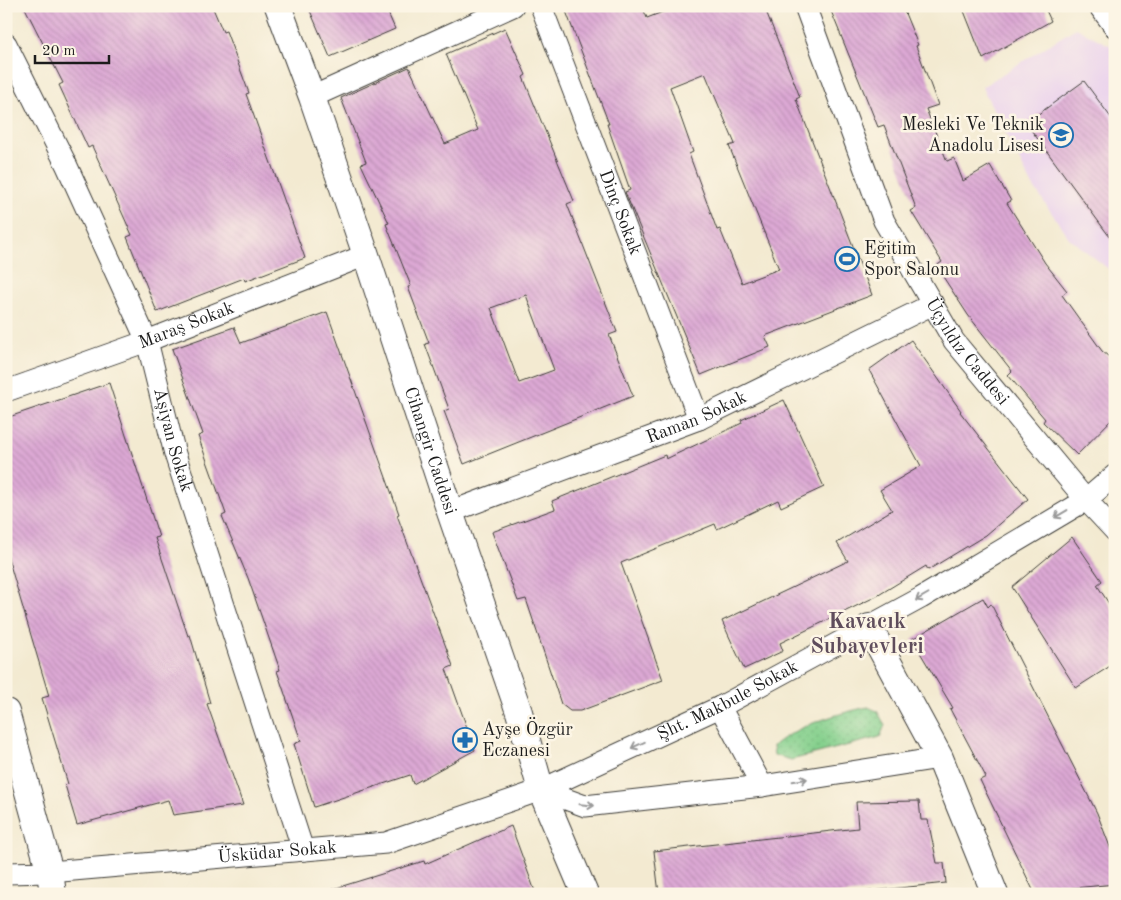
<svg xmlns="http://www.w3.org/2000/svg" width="1121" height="900" viewBox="0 0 1121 900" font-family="'Old Standard TT',serif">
<defs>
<pattern id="grass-dots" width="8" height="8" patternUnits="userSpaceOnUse" patternTransform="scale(1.25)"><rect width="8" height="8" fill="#85d08d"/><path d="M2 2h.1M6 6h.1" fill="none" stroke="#72b279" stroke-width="1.8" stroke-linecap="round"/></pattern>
<pattern id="building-back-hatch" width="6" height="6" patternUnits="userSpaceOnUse" patternTransform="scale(1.25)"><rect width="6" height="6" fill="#dca8d4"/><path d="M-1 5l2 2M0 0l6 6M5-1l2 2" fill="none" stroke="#bc90b5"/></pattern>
</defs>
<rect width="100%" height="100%" fill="#fcf5e5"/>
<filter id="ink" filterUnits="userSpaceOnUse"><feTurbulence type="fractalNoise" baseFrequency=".02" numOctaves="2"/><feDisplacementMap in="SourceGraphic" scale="10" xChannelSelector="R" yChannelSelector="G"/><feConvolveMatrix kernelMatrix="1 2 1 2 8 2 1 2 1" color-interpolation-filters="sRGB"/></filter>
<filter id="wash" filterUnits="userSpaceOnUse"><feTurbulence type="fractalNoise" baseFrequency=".0096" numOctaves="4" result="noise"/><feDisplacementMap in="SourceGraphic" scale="20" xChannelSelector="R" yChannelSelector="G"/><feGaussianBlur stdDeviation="1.12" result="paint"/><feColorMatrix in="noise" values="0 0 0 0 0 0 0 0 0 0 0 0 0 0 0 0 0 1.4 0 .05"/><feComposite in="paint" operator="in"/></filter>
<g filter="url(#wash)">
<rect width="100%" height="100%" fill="#f3ead1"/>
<path fill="#ead1ed" d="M1076,28L1115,48V274L1069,238L1031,183L982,87Z"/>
<path fill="url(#grass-dots)" stroke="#507654" d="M868,707L877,711L885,725L880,737L791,760L774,755L773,746C795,726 839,713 868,707Z"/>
<g id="blocks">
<path fill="url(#building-back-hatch)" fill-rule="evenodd" d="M24,6H212L223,32L226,31L249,93L246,94L305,258L245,281L244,278L157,312L127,237L132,235L92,146L88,148L59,85L63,83Z
M308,6H385L395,29L330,57Z
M564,6H642L647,18L678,6H764L800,97L796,99L872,295L765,336L770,347L701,375L625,192L630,190L607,124H609ZM705,73L735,144L729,146L779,269L742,283L720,229L717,230L689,154L693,152L670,87Z
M829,6H902L918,45L916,46L938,105L926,109L947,161L954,158L963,181L990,165L1011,201L1007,203L1045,263L1067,291L1062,295L1102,351L1115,362V416L1077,455L1043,422L1045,419L1008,375L1012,371L968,315L936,266L942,262L911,211L916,208L884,125L878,127Z
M962,6H1044L1051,21L983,59Z
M505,28L526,75L523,77L574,201L567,204L617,332L609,335L633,396L464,464L444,411L449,409L425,344L429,343L408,287L411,286L386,224L389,223L361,164L366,162L341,98L409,67L445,144L478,130L446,54ZM526,295L554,370L519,383L491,308Z
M1084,81L1115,123V244L1026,123Z
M327,312L399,514L397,515L453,666L446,669L475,750L413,784L410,775L314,807L294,744L301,741L277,671L280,670L248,578L222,516L226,514L198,436L203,434L172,349L234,327L241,343Z
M911,340L961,411L960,412L1028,499L986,535L928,570L926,566L877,596L780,643L783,651L744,669L722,621L848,561L837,543L892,510L880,490L921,466L869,370Z
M109,383L159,537L155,538L188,636L190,635L210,703L207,704L243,805L173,815L168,800L77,825L65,785L68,784L42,698L49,696L6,551V418Z
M784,400L824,487L781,507L778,500L717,529L715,524L621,563L663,680L580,711H570L561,704L526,599L518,601L492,532L555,509L552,501L665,455L666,459L742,423L741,420Z
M1072,537L1102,581L1097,585L1115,613V663L1076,688L1012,587Z
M983,598L988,607L991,604L1097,813L1115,860V884L1034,892L980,780L986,777L950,709L953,708L912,639Z
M919,801L921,820H928L937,863H944L946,883L843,894H659L654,851L858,828L856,802Z
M511,826L536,894H334L333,889L424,861L425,864Z"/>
</g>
</g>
<g filter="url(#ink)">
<use href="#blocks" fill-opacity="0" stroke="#3c3b37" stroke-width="1"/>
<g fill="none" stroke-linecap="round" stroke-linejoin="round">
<defs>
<g id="minor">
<path id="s1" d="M541,6L699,419"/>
<path id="s2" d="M805,6L884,221L954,341L1086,500L1115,531"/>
<path d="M1099,6L1115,27"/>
<path id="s3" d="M6,44L66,164L147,341L175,454L303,850"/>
<path d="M312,97L513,6"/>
<path id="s4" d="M6,391L147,341L366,255"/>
<path id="s5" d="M450,512L699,419L933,304"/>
<path d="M720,707L762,786"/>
<path d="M541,790L585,806L762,786L940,758"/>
<path id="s6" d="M6,873L50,872L386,843L541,790L720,707L921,598L1086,500L1115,475"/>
</g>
<g id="tertiary">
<path id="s7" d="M278,6L312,97L366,255L450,512L519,712L541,790L585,894"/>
<path d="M869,627L940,758L995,894"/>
<path d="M6,712L50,872L53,894"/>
</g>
</defs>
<use href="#minor" stroke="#3c3b37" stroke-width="23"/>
<use href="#tertiary" stroke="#3c3b37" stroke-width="28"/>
<use href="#minor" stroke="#fff" stroke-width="21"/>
<use href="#tertiary" stroke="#fff" stroke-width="26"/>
</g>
<defs><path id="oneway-shaft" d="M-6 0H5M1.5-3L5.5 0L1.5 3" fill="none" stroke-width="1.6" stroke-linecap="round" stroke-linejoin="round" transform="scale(1.25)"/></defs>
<g stroke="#999">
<use href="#oneway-shaft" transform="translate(1061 514) rotate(149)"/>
<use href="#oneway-shaft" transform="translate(922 597) rotate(150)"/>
<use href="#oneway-shaft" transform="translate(638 745) rotate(155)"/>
<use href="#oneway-shaft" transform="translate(800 780) rotate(-9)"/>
<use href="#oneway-shaft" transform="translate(587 805) rotate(5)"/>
</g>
</g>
<defs>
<symbol id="school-ring" viewBox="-11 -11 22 22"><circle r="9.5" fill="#fcf5e5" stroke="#1f6fb2" stroke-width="1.5"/><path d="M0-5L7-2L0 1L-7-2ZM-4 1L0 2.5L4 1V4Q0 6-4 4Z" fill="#1f6fb2"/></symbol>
<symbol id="stadium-ring" viewBox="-11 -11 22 22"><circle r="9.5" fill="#fcf5e5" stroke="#1f6fb2" stroke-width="1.5"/><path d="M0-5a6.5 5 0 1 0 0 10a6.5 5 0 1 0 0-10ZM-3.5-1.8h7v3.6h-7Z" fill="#1f6fb2"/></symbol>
<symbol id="pharmacy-ring" viewBox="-11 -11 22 22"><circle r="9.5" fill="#fcf5e5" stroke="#1f6fb2" stroke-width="1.5"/><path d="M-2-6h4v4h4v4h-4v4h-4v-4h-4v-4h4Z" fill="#1f6fb2"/></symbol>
</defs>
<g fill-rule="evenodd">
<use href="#school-ring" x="1047" y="121" width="28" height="28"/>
<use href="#stadium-ring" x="833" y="245" width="28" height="28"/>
<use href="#pharmacy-ring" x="451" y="726" width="28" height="28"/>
</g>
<g text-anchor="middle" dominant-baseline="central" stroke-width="5" stroke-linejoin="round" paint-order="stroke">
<g font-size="18" fill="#1c1c1c" stroke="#fcf5e5" text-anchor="start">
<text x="1044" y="125" text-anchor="end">Mesleki Ve Teknik<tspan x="1044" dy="21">Anadolu Lisesi</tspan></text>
<text x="864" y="249">Eğitim<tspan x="864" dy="21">Spor Salonu</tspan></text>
<text x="482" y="730">Ayşe Özgür<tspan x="482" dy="21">Eczanesi</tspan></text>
</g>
<g font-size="18" fill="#1c1c1c" stroke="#fcf5e5">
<text stroke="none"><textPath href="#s1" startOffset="221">Dinç Sokak</textPath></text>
<text stroke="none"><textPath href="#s4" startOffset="192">Maraş Sokak</textPath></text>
<text stroke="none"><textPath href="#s2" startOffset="384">Üçyıldız Caddesi</textPath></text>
<text stroke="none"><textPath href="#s5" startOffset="264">Raman Sokak</textPath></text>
<text stroke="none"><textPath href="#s3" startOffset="431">Aşiyan Sokak</textPath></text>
<text stroke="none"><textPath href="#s7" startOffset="470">Cihangir Caddesi</textPath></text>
<text stroke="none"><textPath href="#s6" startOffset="752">Şht. Makbule Sokak</textPath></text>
<text stroke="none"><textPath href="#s6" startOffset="272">Üsküdar Sokak</textPath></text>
</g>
<g font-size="22" font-weight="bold" fill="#5f4d5c" stroke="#fcf5e5">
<text x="867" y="622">Kavacık<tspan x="867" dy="25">Subayevleri</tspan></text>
</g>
</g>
<rect width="1121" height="900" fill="none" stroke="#fcf5e5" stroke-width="25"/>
<path d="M35 55v8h74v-8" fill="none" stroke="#1c1c1c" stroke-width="2.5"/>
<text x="42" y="55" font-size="15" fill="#1c1c1c" stroke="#fcf5e5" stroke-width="4" paint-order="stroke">20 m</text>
</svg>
